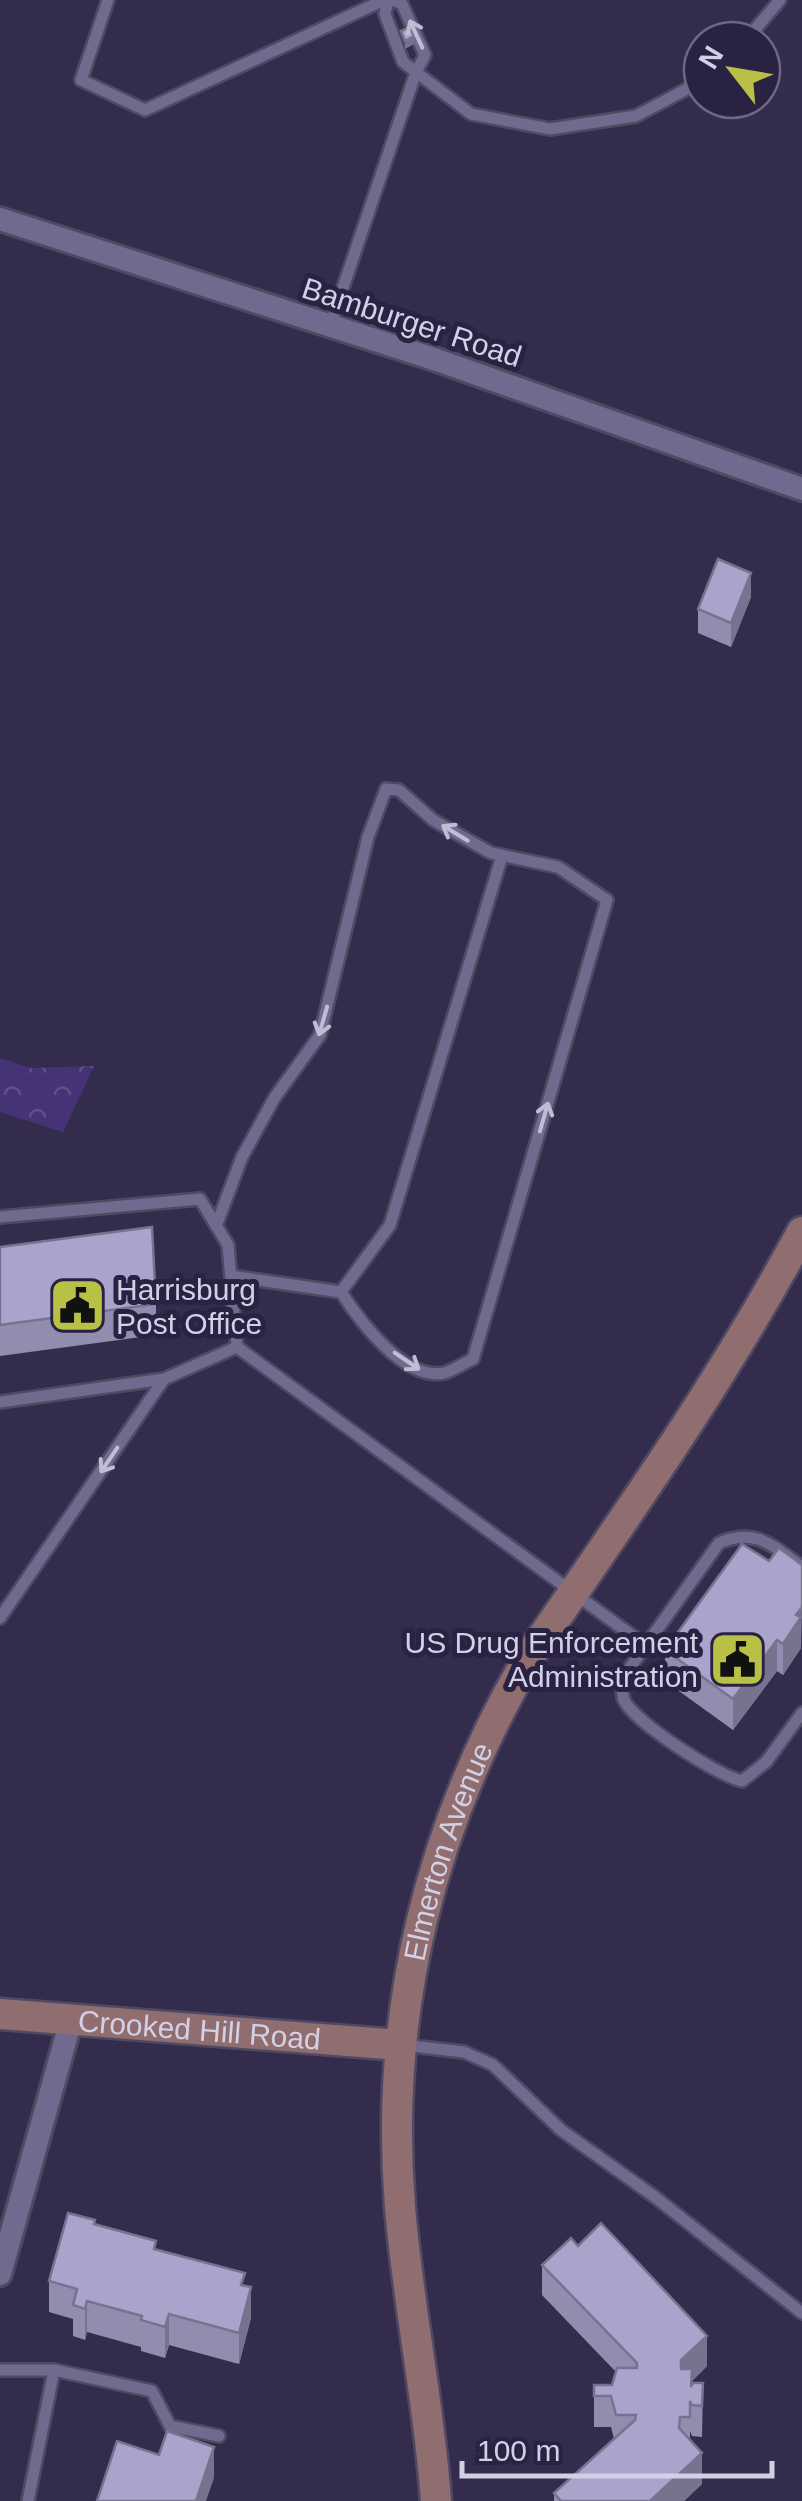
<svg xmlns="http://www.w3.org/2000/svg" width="802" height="2501" viewBox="0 0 802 2501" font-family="Helvetica,sans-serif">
<defs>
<pattern id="forest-crowns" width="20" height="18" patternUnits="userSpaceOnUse" patternTransform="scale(2.5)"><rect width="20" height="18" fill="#453376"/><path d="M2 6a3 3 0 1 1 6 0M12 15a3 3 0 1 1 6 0" fill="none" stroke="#5f5089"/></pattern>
</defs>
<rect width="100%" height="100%" fill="#332c4d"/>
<path fill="url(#forest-crowns)" d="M0,1058L31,1068L94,1066L63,1132L0,1112Z"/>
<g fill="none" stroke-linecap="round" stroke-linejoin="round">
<defs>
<path id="lane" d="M108,0L81,80L145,110L384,0
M388,0L385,14L403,62L471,114L550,129L636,116L702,81
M746,40L780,0
M330,326L416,72L425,55L402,4L393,0
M0,1217L200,1199L228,1245L237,1347L645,1645
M216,1226L242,1157L275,1097L320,1035L368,837L386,789L399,790L433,820L491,853L558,867L607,900L473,1359C464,1363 454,1370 444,1373C404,1381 359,1320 341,1292L231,1276
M341,1292L390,1225L502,856
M0,1402L164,1379L237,1347
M802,1567C773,1546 756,1527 719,1543L624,1676C623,1684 621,1693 624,1700C634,1722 718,1776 742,1781L766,1762L802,1713
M0,1618L164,1379
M403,2045L464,2052L493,2065L561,2130L655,2197L802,2313
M0,2370H54L28,2501
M54,2370L152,2391L170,2426L219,2436"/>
<path id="street" d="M0,219L437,360L802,489
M0,2274L71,2020"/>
<g id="secondary">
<path id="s1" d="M0,2014L400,2045"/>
<path id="s2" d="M436,2501C429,2402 408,2305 400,2207C384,2011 431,1822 531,1654C626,1516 723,1380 802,1232"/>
</g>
</defs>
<use href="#lane" stroke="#4f4964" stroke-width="16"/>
<use href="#street" stroke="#4f4964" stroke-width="28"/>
<use href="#secondary" stroke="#4f4964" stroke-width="35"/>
<use href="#lane" stroke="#706a8f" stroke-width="11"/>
<use href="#street" stroke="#706a8f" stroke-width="22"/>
<use href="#secondary" stroke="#906d6f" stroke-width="30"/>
</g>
<path fill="#928daf" d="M751,597L731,647L698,633V609Z
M0,1247L156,1304V1335L0,1356Z
M801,1639V1648L783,1675L777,1671L733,1730L665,1681V1650Z
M95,2224L245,2286L251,2318L239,2364L169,2345L165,2358L141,2351V2347L87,2332L85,2340L73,2336V2319L49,2312V2281Z
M542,2265L707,2366L692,2381V2386L703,2383L702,2437L692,2436L690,2431V2439L702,2484L684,2501H554V2493L614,2439L611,2427H594V2385H612L616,2372L542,2295Z"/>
<path fill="#77738f" d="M414,36V44L405,49V41Z
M751,573V597L731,647V623Z
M802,1607L801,1648L783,1675V1644L796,1615Z
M777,1640V1671L733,1730V1699Z
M251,2287V2318L239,2364V2333Z
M87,2301V2332L85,2340V2309Z
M169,2314V2345L165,2358V2327Z
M707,2336V2366L681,2391V2360Z
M214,2447V2478L206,2501H196Z
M702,2453V2484L684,2501H650Z"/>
<path fill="#aaa4cc" stroke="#77738f" stroke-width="2.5" d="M410,27L414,36L405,41L401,31Z
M718,559L751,573L731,623L698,609Z
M152,1227L156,1304L0,1325V1247Z
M742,1544L769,1561L779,1548L802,1565V1607L796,1615L801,1617L783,1644L777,1640L733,1699L665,1650Z
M68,2213L95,2220L94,2224L156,2241L154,2249L245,2273L241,2285L251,2287L239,2333L169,2314L165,2327L141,2320L142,2316L87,2301L85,2309L73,2305L77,2289L49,2281Z
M601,2223L707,2336L681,2360V2369H692L691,2387L693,2383H703L702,2406L692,2405L690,2401V2417H680L679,2428L702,2453L650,2501H561L554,2493L635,2420L636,2415H616L611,2396H594V2385H612L617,2368H637V2363L542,2265L571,2238L578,2246Z
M167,2431L214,2447L196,2501H97L117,2441L159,2455Z"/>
<defs><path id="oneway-shaft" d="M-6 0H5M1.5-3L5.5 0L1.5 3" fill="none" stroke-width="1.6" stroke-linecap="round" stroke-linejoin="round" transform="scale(2.5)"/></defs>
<g stroke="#bfbcd4">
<use href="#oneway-shaft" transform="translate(416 34) rotate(-115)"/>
<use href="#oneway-shaft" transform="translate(455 833) rotate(-149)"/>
<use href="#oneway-shaft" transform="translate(323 1021) rotate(106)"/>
<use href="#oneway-shaft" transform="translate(544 1117) rotate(-74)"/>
<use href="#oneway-shaft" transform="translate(407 1361) rotate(34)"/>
<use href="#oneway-shaft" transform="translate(109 1460) rotate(124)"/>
</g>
<defs>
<symbol id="civic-square" viewBox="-11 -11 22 22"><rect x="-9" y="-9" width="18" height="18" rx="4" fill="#b9c046" stroke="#292242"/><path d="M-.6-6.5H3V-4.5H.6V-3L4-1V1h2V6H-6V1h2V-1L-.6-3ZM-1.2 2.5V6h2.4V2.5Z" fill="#111"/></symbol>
</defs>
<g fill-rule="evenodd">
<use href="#civic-square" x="46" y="1274" width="63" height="63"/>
<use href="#civic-square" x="706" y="1628" width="63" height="63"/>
</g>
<g text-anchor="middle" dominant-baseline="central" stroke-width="10" stroke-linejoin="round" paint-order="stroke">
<g font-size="30" fill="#d3d0e5" stroke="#292242">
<text transform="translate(412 322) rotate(18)">Bamburger Road</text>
<text stroke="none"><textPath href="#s2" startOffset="658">Elmerton Avenue</textPath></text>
<text stroke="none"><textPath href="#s1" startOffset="200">Crooked Hill Road</textPath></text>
</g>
<g font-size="30" fill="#d3d0e5" stroke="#292242" text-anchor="start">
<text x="116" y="1289">Harrisburg<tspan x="116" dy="34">Post Office</tspan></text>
<text x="698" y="1642" text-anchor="end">US Drug Enforcement<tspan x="698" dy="34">Administration</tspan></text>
</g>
</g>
<g transform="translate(732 70) rotate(301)"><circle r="48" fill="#292242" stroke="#6d6883" stroke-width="2.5"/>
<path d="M0-8L18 38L0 25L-18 38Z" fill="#b9c046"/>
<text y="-15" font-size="28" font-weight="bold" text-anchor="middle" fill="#d3d0e5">N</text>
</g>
<path d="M462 2461v15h310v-15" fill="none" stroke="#d3d0e5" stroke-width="5"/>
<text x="477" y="2461" font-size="30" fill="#d3d0e5" stroke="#292242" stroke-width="8" paint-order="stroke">100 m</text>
</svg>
